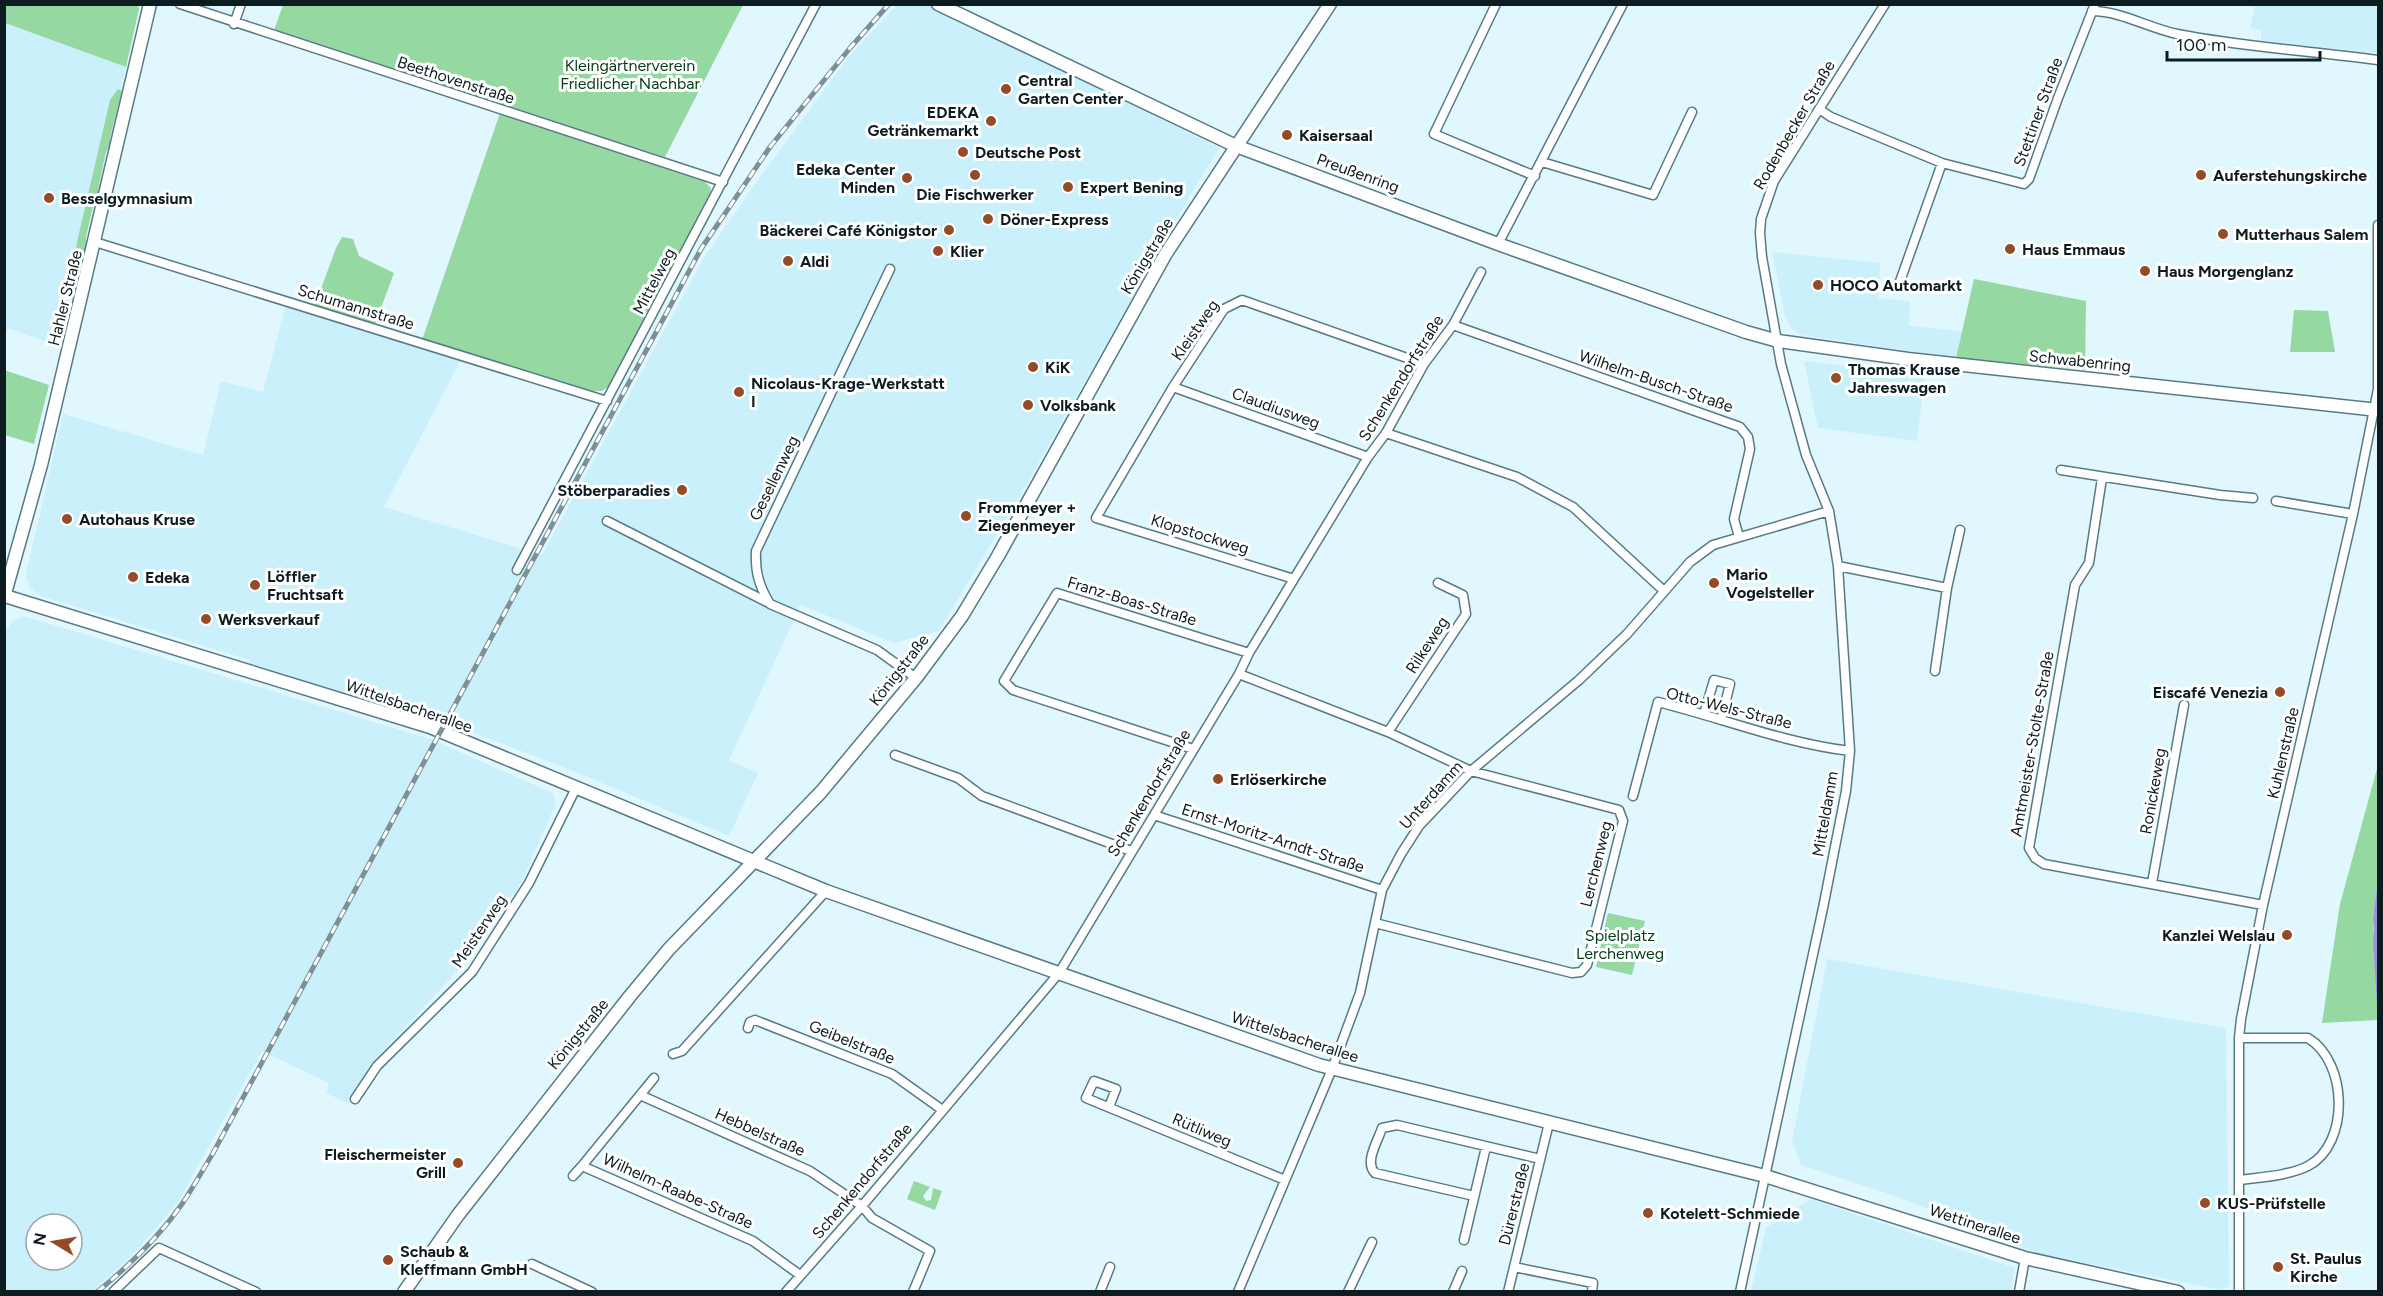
<svg xmlns="http://www.w3.org/2000/svg" width="2383" height="1296" viewBox="0 0 2383 1296" font-family="Figtree,sans-serif">
<rect width="100%" height="100%" fill="#e0f7fe"/>
<path fill="#caf0fc" fill-rule="evenodd" d="M897,5H928L1220,148L1198,182L1021,494L939,631L894,643L801,605L729,760L758,773L729,836L573,771L451,724L449,726L249,664L250,660L44,597L37,594L29,586L26,574L63,414L203,455L221,381L263,392L286,304L461,360L384,507L542,555L703,259L757,181L849,56Z
M2255,5H2378V53L2261,41V30L2250,28Z
M4,23L126,67L58,346L10,329L5,330Z
M1772,252L1880,263L1878,298L1910,301L1909,326L1962,331L1956,358L1801,335L1792,329L1785,317Z
M1804,361L1925,375L1917,441L1818,428Z
M24,616L430,739L553,793L556,803L522,881L464,964L374,1060L348,1103L326,1093L329,1083L262,1051L178,1202L132,1256L92,1291H5L4,634L13,621ZM36,1224H72V1260H36Z
M1827,959L2226,1028L2229,1286L2222,1290L2037,1253L1898,1197L1801,1165L1792,1142Z
M1810,1199L2015,1268L2010,1291H1751L1766,1228Z"/>
<path fill="#96d8a1" d="M4,5H138L139,9L126,67L5,23Z
M283,5H743L665,157L273,33Z
M118,89L122,91L110,138L111,143L106,152L98,189L99,197L94,202L86,237V249L79,253L76,250L77,242L110,100Z
M500,113L705,182L711,188L710,196L609,386L602,391H583L422,340Z
M342,237L353,239L359,256L394,273L375,324L315,305L336,248Z
M1974,279L2086,301L2085,370L1956,358Z
M2294,310L2328,311L2335,352H2290Z
M4,370L49,385L34,444L5,435Z
M2378,765V880L2373,918L2378,1020L2322,1023L2340,904Z
M1608,913L1645,921L1632,975L1596,967Z
M914,1181L930,1187L923,1196L926,1201L931,1200L933,1188L942,1191L935,1210L907,1199Z"/>
<path fill="#9a94e0" d="M2378,880V1022L2373,940L2374,931L2373,918Z"/>
<g fill="none" stroke-linecap="round" stroke-linejoin="round">
<defs>
<path id="street" d="M180,4L723,182
M1496,4L1434,134L1535,176
M2092,11C2121,11 2148,28 2177,34C2243,47 2312,51 2378,60
M234,24L241,4
M1819,109L1831,117L1942,163L2024,184L2029,179L2058,98L2095,4
M1542,162L1653,195L1692,112
M95,242L607,401
M1498,244L1623,4
M890,269L756,551C755,572 759,586 770,604L877,650L916,678
M1898,287L1942,163
M1453,325L1740,427L1748,437L1750,449L1734,519L1739,537
M1173,387L1368,457
M1386,433L1517,477L1573,507L1664,591
M2061,470L2220,495L2253,498
M2102,478L2089,563L2075,585L2029,848L2035,858L2044,864L2263,905
M2276,501L2353,514
M607,521L767,602
M1838,566L1947,588
M517,570L816,4
M1294,579L1096,518L1173,387L1224,309L1242,300L1424,364
M1935,671L1947,588L1960,530
M1239,674L1388,732L1471,771L1619,810L1623,821L1587,965L1581,972L1572,973L1375,923
M1704,714L1714,680L1730,684L1721,720
M1388,732L1466,614L1463,595L1438,583
M1193,749L1013,690L1004,681L1057,593L1249,653
M895,755L958,778L982,796L1131,851
M1633,796L1658,702C1722,718 1784,743 1850,751
M1154,815L1382,890
M2152,883L2184,705
M748,1028L750,1022L755,1020L892,1074L941,1109
M2239,1038H2308C2348,1062 2350,1144 2308,1166C2288,1176 2261,1177 2240,1180
M673,1054L682,1051L826,891
M640,1095L810,1171L862,1206L872,1218L930,1251L913,1292
M355,1099L377,1066L472,972L529,883L576,788
M1109,1107L1116,1089L1094,1081L1086,1098L1285,1180
M582,1166L654,1078
M573,1176L582,1166L753,1241L800,1275
M1474,1196L1375,1173C1364,1162 1378,1141 1382,1128L1397,1125L1540,1159
M1464,1240L1486,1147
M532,1264L592,1292
M1514,1267L1593,1283L1592,1292
M113,1292L159,1248L256,1292
M786,1292L862,1206L1059,973L1239,674L1249,653L1368,457L1386,433L1424,364L1453,325L1481,272
M1100,1292L1110,1267
M1238,1292L1332,1069L1360,993L1382,890L1401,854L1419,826L1471,771L1579,680L1627,634L1690,562L1713,545L1829,511
M1348,1292L1372,1242
M1453,1292L1462,1271
M1508,1292L1549,1123
M1740,1292L1823,908L1846,791L1850,751L1838,566L1829,511L1806,455L1781,364L1762,257L1760,233L1761,219L1774,181L1885,4
M2019,1292L2025,1258
M2239,1292V1038L2241,1019L2263,905L2353,514L2378,389V225"/>
<path id="secondary" d="M938,4L1236,146L1498,244L1746,332L1778,341L1908,359L2378,410
M5,596L430,727L826,891L1319,1065L1765,1176L2025,1258L2178,1292
M4,597L41,465L150,4
M404,1292L458,1215L630,996L669,949L821,792L916,678L962,616L998,556L1165,255L1330,4"/>
</defs>
<use href="#street" stroke="#577a84" stroke-width="11"/>
<use href="#secondary" stroke="#577a84" stroke-width="15"/>
<use href="#street" stroke="#fff" stroke-width="8"/>
<use href="#secondary" stroke="#fff" stroke-width="12"/>
<defs>
<path id="rail" d="M97,1292C129,1266 159,1237 182,1204C193,1188 202,1171 212,1155L701,249L770,147L850,48L889,4"/>
</defs>
<use href="#rail" stroke="#7d9095" stroke-width="5"/>
<use href="#rail" stroke="#fff" stroke-width="3" stroke-dasharray="9" stroke-linecap="butt"/>
</g>
<g fill="#934b28" stroke="#fff" stroke-width="2">
<circle cx="1006" cy="89" r="6"/>
<circle cx="991" cy="121" r="6"/>
<circle cx="1287" cy="135" r="6"/>
<circle cx="963" cy="152" r="6"/>
<circle cx="975" cy="175" r="6"/>
<circle cx="2201" cy="175" r="6"/>
<circle cx="907" cy="178" r="6"/>
<circle cx="1068" cy="187" r="6"/>
<circle cx="49" cy="198" r="6"/>
<circle cx="988" cy="219" r="6"/>
<circle cx="949" cy="230" r="6"/>
<circle cx="2223" cy="234" r="6"/>
<circle cx="2010" cy="249" r="6"/>
<circle cx="938" cy="251" r="6"/>
<circle cx="788" cy="261" r="6"/>
<circle cx="2145" cy="271" r="6"/>
<circle cx="1818" cy="285" r="6"/>
<circle cx="1033" cy="367" r="6"/>
<circle cx="1836" cy="378" r="6"/>
<circle cx="739" cy="392" r="6"/>
<circle cx="1028" cy="405" r="6"/>
<circle cx="682" cy="490" r="6"/>
<circle cx="966" cy="516" r="6"/>
<circle cx="67" cy="519" r="6"/>
<circle cx="133" cy="577" r="6"/>
<circle cx="1714" cy="583" r="6"/>
<circle cx="255" cy="585" r="6"/>
<circle cx="206" cy="619" r="6"/>
<circle cx="2280" cy="692" r="6"/>
<circle cx="1218" cy="779" r="6"/>
<circle cx="2287" cy="935" r="6"/>
<circle cx="458" cy="1163" r="6"/>
<circle cx="2205" cy="1203" r="6"/>
<circle cx="1648" cy="1213" r="6"/>
<circle cx="388" cy="1260" r="6"/>
<circle cx="2278" cy="1267" r="6"/>
</g>
<g text-anchor="middle" dominant-baseline="central" stroke-width="6" stroke-linejoin="round" paint-order="stroke">
<g font-size="16" fill="#033b16" stroke="#fff">
<text x="630" y="65">Kleingärtnerverein<tspan x="630" dy="18">Friedlicher Nachbar</tspan></text>
<text x="1620" y="935">Spielplatz<tspan x="1620" dy="18">Lerchenweg</tspan></text>
</g>
<g font-size="16" fill="#0d1c20" stroke="#fff">
<text transform="translate(456 80) rotate(18)">Beethovenstraße</text>
<text transform="translate(2038 112) rotate(-70)">Stettiner Straße</text>
<text transform="translate(1794 125) rotate(-60)">Rodenbecker Straße</text>
<text transform="translate(1358 173) rotate(20)">Preußenring</text>
<text transform="translate(1147 256) rotate(-59)">Königstraße</text>
<text transform="translate(654 281) rotate(-62)">Mittelweg</text>
<text transform="translate(65 298) rotate(-76)">Hahler Straße</text>
<text transform="translate(356 307) rotate(17)">Schumannstraße</text>
<text transform="translate(1195 330) rotate(-55)">Kleistweg</text>
<text transform="translate(2080 361) rotate(6)">Schwabenring</text>
<text transform="translate(1401 378) rotate(-58)">Schenkendorfstraße</text>
<text transform="translate(1656 381) rotate(19)">Wilhelm-Busch-Straße</text>
<text transform="translate(1276 408) rotate(20)">Claudiusweg</text>
<text transform="translate(774 478) rotate(-64)">Gesellenweg</text>
<text transform="translate(1200 534) rotate(17)">Klopstockweg</text>
<text transform="translate(1132 601) rotate(17)">Franz-Boas-Straße</text>
<text transform="translate(1427 645) rotate(-57)">Rilkeweg</text>
<text transform="translate(899 670) rotate(-52)">Königstraße</text>
<text transform="translate(409 706) rotate(19)">Wittelsbacherallee</text>
<text transform="translate(1729 708) rotate(14)">Otto-Wels-Straße</text>
<text transform="translate(2032 744) rotate(-80)">Amtmeister-Stolte-Straße</text>
<text transform="translate(2283 753) rotate(-77)">Kuhlenstraße</text>
<text transform="translate(2153 791) rotate(-80)">Ronickeweg</text>
<text transform="translate(1149 793) rotate(-59)">Schenkendorfstraße</text>
<text transform="translate(1431 795) rotate(-48)">Unterdamm</text>
<text transform="translate(1825 814) rotate(-80)">Mitteldamm</text>
<text transform="translate(1273 838) rotate(18)">Ernst-Moritz-Arndt-Straße</text>
<text transform="translate(1596 864) rotate(-76)">Lerchenweg</text>
<text transform="translate(479 931) rotate(-56)">Meisterweg</text>
<text transform="translate(578 1034) rotate(-51)">Königstraße</text>
<text transform="translate(1295 1037) rotate(18)">Wittelsbacherallee</text>
<text transform="translate(852 1042) rotate(22)">Geibelstraße</text>
<text transform="translate(1202 1130) rotate(23)">Rütliweg</text>
<text transform="translate(760 1132) rotate(24)">Hebbelstraße</text>
<text transform="translate(862 1181) rotate(-50)">Schenkendorfstraße</text>
<text transform="translate(678 1191) rotate(24)">Wilhelm-Raabe-Straße</text>
<text transform="translate(1514 1204) rotate(-76)">Dürerstraße</text>
<text transform="translate(1975 1224) rotate(18)">Wettinerallee</text>
</g>
<g font-size="16" font-weight="bold" fill="#0d1c20" stroke="#fff" text-anchor="start">
<text x="1018" y="80">Central<tspan x="1018" dy="18">Garten Center</tspan></text>
<text x="979" y="112" text-anchor="end">EDEKA<tspan x="979" dy="18">Getränkemarkt</tspan></text>
<text x="1299" y="135">Kaisersaal</text>
<text x="975" y="152">Deutsche Post</text>
<text x="895" y="169" text-anchor="end">Edeka Center<tspan x="895" dy="18">Minden</tspan></text>
<text x="2213" y="175">Auferstehungskirche</text>
<text x="1080" y="187">Expert Bening</text>
<text x="975" y="194" text-anchor="middle">Die Fischwerker</text>
<text x="61" y="198">Besselgymnasium</text>
<text x="1000" y="219">Döner-Express</text>
<text x="937" y="230" text-anchor="end">Bäckerei Café Königstor</text>
<text x="2235" y="234">Mutterhaus Salem</text>
<text x="2022" y="249">Haus Emmaus</text>
<text x="950" y="251">Klier</text>
<text x="800" y="261">Aldi</text>
<text x="2157" y="271">Haus Morgenglanz</text>
<text x="1830" y="285">HOCO Automarkt</text>
<text x="1045" y="367">KiK</text>
<text x="1848" y="369">Thomas Krause<tspan x="1848" dy="18">Jahreswagen</tspan></text>
<text x="751" y="383">Nicolaus-Krage-Werkstatt<tspan x="751" dy="18">I</tspan></text>
<text x="1040" y="405">Volksbank</text>
<text x="670" y="490" text-anchor="end">Stöberparadies</text>
<text x="978" y="507">Frommeyer +<tspan x="978" dy="18">Ziegenmeyer</tspan></text>
<text x="79" y="519">Autohaus Kruse</text>
<text x="1726" y="574">Mario<tspan x="1726" dy="18">Vogelsteller</tspan></text>
<text x="267" y="576">Löffler<tspan x="267" dy="18">Fruchtsaft</tspan></text>
<text x="145" y="577">Edeka</text>
<text x="218" y="619">Werksverkauf</text>
<text x="2268" y="692" text-anchor="end">Eiscafé Venezia</text>
<text x="1230" y="779">Erlöserkirche</text>
<text x="2275" y="935" text-anchor="end">Kanzlei Welslau</text>
<text x="446" y="1154" text-anchor="end">Fleischermeister<tspan x="446" dy="18">Grill</tspan></text>
<text x="2217" y="1203">KUS-Prüfstelle</text>
<text x="1660" y="1213">Kotelett-Schmiede</text>
<text x="400" y="1251">Schaub &amp;<tspan x="400" dy="18">Kleffmann GmbH</tspan></text>
<text x="2290" y="1258">St. Paulus<tspan x="2290" dy="18">Kirche</tspan></text>
</g>
</g>
<rect width="2383" height="1296" fill="none" stroke="#0d1c20" stroke-width="12"/>
<g transform="translate(54 1242) rotate(281)"><circle r="28" fill="#ffffff" stroke="#9ea4a6" stroke-width="1.5"/>
<path d="M0-4.5L10 22L0 15L-10 22Z" fill="#934b28"/>
<text y="-9" font-size="16" font-weight="bold" text-anchor="middle" fill="#0d1c20">N</text>
</g>
<path d="M2167 51v9h153v-9" fill="none" stroke="#0d1c20" stroke-width="3"/>
<text x="2176" y="51" font-size="18" fill="#0d1c20" stroke="#ffffff" stroke-width="4.5" paint-order="stroke">100 m</text>
</svg>
